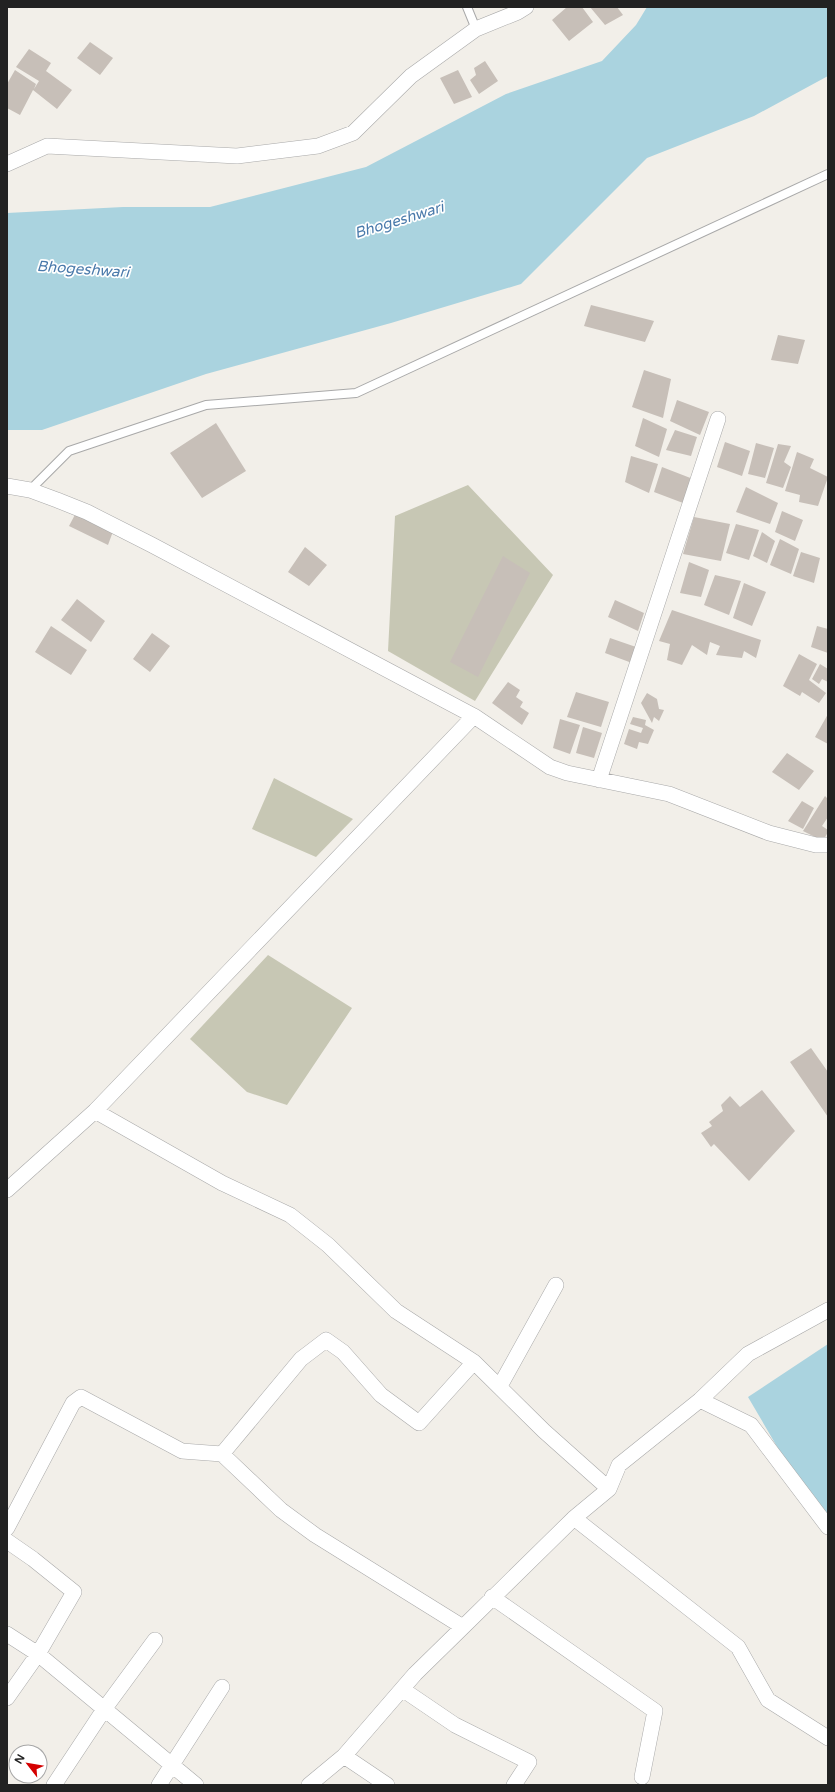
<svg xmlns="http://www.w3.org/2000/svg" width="835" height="1792" viewBox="0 0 835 1792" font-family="'Varela Round',sans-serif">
<rect width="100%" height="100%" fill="#f2efe9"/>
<path fill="#c7c7b4" d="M468,485L553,575L475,701L388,651L395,516Z
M274,778L353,819L316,857L252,829Z
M268,955L352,1008L287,1105L247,1092L190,1039Z"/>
<path fill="#aad3df" d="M647,7H828V76L754,116L647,158L521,284L391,323L206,374L42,430H7V213L123,207H210L366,167L506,94L602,61L636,25Z
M828,1344V1518L789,1467L748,1397Z"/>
<path fill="#c7bfb8" d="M567,7H582L593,22L569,41L552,20Z
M590,7H617L623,15L605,25Z
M90,42L113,58L100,75L77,58Z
M29,49L51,63L46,71L72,90L57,109L33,90L20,115L7,108V84L15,70L36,84L34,89L39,81L16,67Z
M485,61L498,81L479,94L470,80L476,75L474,68Z
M458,70L472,97L454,104L440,78Z
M591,305L654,321L645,342L584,326Z
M778,335L805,340L798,364L771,360Z
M644,370L671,379L663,418L632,407Z
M677,400L709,412L700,435L670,421Z
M643,418L667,429L659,457L635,446Z
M216,423L246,471L202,498L170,453Z
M675,430L697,437L691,456L666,450Z
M725,442L750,451L742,476L717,467Z
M756,443L774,448L765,478L748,474Z
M778,444L791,446L784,462L791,467L783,488L766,483Z
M797,452L814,459L810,468L828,477L818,506L799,502L800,495L785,491Z
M631,456L658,464L649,493L625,482Z
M662,467L693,479L683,503L654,492Z
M746,487L778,503L770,524L736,512Z
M78,509L115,526L108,545L69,526Z
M782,511L803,520L795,541L775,532Z
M694,517L730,524L721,561L683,554Z
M736,524L759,530L749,560L726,553Z
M762,532L775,541L767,563L753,556Z
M780,539L799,549L791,574L770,565Z
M305,547L327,565L309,586L288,572Z
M801,552L820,558L814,583L793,576Z
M503,556L530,573L478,677L450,662Z
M689,562L709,570L701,597L680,593Z
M715,575L741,581L729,615L704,605Z
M744,583L766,592L752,626L733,618Z
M77,599L105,621L91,642L61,620Z
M615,600L644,613L638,631L608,617Z
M672,610L761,640L756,658L744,651L742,658L716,655L720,646L710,642L707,655L692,645L682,665L667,660L670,644L659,641Z
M51,626L87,650L71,675L35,652Z
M817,626L828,629V653L811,647Z
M152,633L170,646L150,672L133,659Z
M610,638L636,647L632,663L605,653Z
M799,654L817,664L809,680L826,693L819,703L802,692L800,696L783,686Z
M820,664L828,669V682L822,679L819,684L812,679Z
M508,682L520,690L516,697L523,702L520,707L529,713L522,725L492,703Z
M576,692L609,702L601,727L567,717Z
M647,693L657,699L659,709L664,710L659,721L654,717L652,723L641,703Z
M828,714V744L815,737Z
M633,717L646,720L645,725L654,730L648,744L639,742L637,749L624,744L629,729L641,733L643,728L630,724Z
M560,719L580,725L570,754L553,748Z
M583,727L602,733L594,758L576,753Z
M787,753L814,771L799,790L772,772Z
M825,796L828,799V817L822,826L828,830V832L823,841L803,831Z
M802,801L814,808L803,829L788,821Z
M811,1048L828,1072V1117L790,1062Z
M762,1090L795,1131L749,1181L714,1144L711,1147L701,1133L712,1126L709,1122L723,1111L721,1105L730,1096L740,1107Z"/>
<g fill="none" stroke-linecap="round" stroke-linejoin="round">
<defs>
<path id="lane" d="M467,7L476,29
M30,490L69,451L206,405L356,393L828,174"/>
<path id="street" d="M7,164L47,146L237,156L318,146L353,133L411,76L476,29L518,12L526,7
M7,486L30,490L57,500L87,512L152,545L474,716L550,767L567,773L669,794L769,833L816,845H828
M599,780L718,419
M95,1111L222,1183L290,1215L328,1245L396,1311L474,1362L544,1431L609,1489
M7,1190L95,1111L474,716
M500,1386L556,1285
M700,1400L751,1425L828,1527
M222,1454L301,1359L326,1340L343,1352L381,1395L419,1423L474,1362
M574,1518L738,1647L768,1700L828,1738
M7,1528L73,1403L81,1397L182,1451L222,1454L281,1510L315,1535L463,1627
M7,1541L33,1559L74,1592L38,1654L7,1698
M492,1597L655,1711L642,1777
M7,1634L38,1654L196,1785
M402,1689L455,1725L529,1762L514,1785
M344,1756L387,1785
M54,1785L105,1708L155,1640
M159,1785L222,1687
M309,1785L344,1756L415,1674L463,1627L574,1518L609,1489L619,1465L700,1400L748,1354L828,1310"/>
</defs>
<use href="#lane" stroke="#a9a9a9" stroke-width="10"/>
<use href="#street" stroke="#a9a9a9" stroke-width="16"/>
<use href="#lane" stroke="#fff" stroke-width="8"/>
<use href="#street" stroke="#fff" stroke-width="15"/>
</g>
<g text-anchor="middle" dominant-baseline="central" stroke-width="3.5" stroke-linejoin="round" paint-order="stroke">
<g font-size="15" font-style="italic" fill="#4a7aab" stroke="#fff">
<text transform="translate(399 220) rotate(-17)">Bhogeshwari</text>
<text transform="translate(83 269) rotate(4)">Bhogeshwari</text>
</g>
</g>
<rect width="835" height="1792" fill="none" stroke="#222222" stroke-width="16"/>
<g transform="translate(28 1764) rotate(301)"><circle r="19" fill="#ffffff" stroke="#a7a7a7"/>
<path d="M0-3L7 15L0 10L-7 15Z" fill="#d40000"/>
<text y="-6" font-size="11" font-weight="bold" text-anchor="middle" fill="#222222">N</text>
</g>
</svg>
